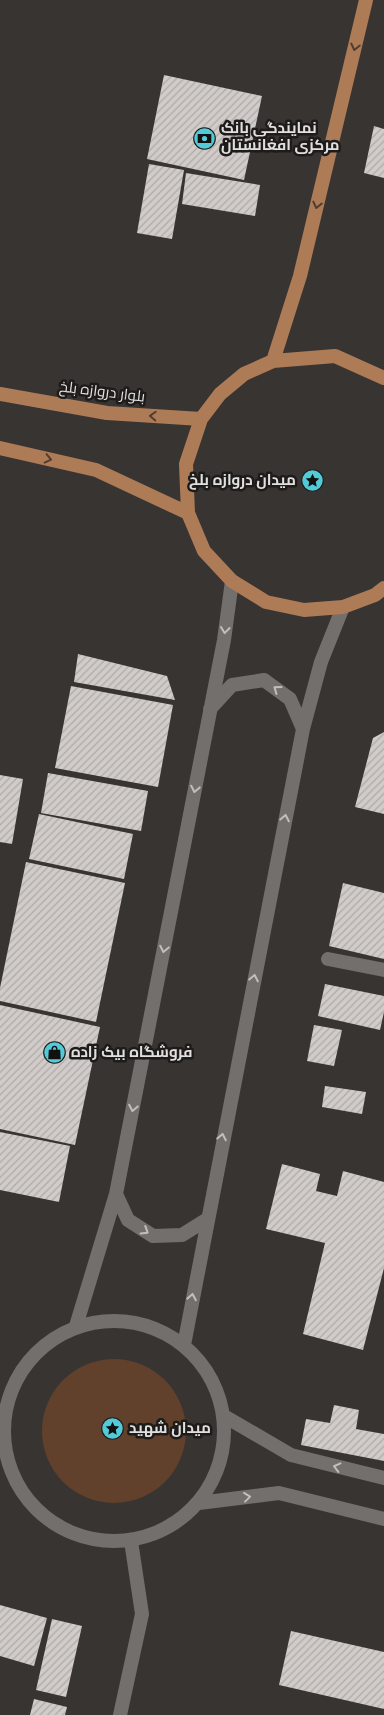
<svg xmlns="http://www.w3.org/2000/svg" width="384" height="1715" viewBox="0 0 384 1715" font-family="Overpass,Cairo,sans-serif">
<defs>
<pattern id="building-hatch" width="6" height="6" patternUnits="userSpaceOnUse" patternTransform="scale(1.25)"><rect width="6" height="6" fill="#d1ccc9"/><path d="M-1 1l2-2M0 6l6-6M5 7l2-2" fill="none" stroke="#aeaaa8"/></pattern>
</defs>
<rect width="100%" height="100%" fill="#383432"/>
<path fill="#61412b" d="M42 1431a72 72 0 1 1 144 0a72 72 0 1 1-144 0Z"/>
<path fill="url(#building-hatch)" d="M164,75L262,96L244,180L147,159Z
M374,126L384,129V178L364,173Z
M149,164L184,170L172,239L137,233Z
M186,173L260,185L255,216L182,204Z
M78,654L167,676L175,700L74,682Z
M71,686L173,705L158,787L55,768Z
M384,732V814L355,807L373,738Z
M48,773L148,791L141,831L41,813Z
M0,775L23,779L12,844L0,842Z
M39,814L133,834L124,879L29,859Z
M26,862L125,883L96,1022L0,1001V988Z
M343,883L384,893V959L329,946Z
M325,984L384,996V1012L380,1030L318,1016Z
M0,1005L100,1027L75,1145L0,1129Z
M314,1025L342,1030L334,1066L307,1061Z
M325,1086L366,1092L362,1114L322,1107Z
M0,1132L70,1146L59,1202L0,1190Z
M282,1164L320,1174L316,1191L337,1196L343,1171L384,1182V1268L363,1350L303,1334L325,1243L266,1229Z
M334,1405L359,1410L356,1429L384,1434V1461L301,1445L306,1419L330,1423Z
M0,1605L47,1618L34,1666L0,1656Z
M52,1619L82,1626L66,1697L36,1690Z
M291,1631L384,1652V1709L279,1685Z
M34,1699L67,1707L65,1715H30Z"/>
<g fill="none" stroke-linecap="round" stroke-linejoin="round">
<path stroke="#736f6c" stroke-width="14" d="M328,959L384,970
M120,1715L142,1614L131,1541"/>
<path stroke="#736f6c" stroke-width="14" d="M210,709L232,685L264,680L290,699L303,729
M116,1194L128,1220L153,1236L182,1235L206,1220
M4 1431a110 110 0 1 1 220 0a110 110 0 1 1-220 0Z
M76,1326L116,1194L224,640L232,581
M184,1345L303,729L321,662L343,607
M224,1416L291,1455L384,1478
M199,1503L279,1493L384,1519"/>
<path stroke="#ae7b57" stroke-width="14" d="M273,361L300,276L366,0
M384,378L335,356L273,361L244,374L220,394L201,419L186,464L188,513L204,551L232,581L266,602L304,610L343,607L375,595L384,588
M0,394L107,413L201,419
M0,448L96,470L188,513"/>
</g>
<defs><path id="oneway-chevron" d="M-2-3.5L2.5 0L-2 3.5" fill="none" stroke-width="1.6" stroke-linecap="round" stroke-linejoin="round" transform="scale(1.25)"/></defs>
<g stroke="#503d30">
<use href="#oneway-chevron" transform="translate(355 47) rotate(103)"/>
<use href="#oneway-chevron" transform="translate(317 205) rotate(103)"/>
<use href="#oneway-chevron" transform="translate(153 416) rotate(-177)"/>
<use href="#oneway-chevron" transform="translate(48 459) rotate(13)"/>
</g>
<g stroke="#c1bebc">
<use href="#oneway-chevron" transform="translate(225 630) rotate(97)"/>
<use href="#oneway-chevron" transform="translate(277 689) rotate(-144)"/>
<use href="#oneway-chevron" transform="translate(195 789) rotate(101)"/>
<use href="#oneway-chevron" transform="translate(285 818) rotate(-79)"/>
<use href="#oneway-chevron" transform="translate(164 949) rotate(101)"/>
<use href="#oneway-chevron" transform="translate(254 978) rotate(-79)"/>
<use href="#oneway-chevron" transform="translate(133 1108) rotate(101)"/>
<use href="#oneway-chevron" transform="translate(222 1137) rotate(-79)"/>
<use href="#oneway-chevron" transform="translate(145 1231) rotate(32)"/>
<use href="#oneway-chevron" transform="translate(192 1297) rotate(-80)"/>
<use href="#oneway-chevron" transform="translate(337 1467) rotate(-166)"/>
<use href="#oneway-chevron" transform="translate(247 1497) rotate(-7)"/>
</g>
<defs>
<symbol id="bank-disc" viewBox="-11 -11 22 22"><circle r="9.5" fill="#52cbd8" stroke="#1e1c1b"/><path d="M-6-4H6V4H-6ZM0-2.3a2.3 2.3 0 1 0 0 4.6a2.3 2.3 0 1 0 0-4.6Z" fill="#111"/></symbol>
<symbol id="sight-disc" viewBox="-11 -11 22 22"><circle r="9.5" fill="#52cbd8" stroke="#1e1c1b"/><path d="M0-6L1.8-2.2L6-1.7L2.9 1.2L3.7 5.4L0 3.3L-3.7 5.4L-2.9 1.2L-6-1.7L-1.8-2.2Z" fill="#111"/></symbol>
<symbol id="shop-disc" viewBox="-11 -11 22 22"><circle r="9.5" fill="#52cbd8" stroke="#1e1c1b"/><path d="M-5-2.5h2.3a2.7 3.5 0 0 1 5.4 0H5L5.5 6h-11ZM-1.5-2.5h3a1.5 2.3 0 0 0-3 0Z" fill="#111"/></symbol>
</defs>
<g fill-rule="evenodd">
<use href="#bank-disc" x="192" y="126" width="25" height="25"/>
<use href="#sight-disc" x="300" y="468" width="25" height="25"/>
<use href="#shop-disc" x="42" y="1040" width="25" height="25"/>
<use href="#sight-disc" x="100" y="1416" width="25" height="25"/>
</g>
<g text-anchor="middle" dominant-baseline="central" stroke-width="5" stroke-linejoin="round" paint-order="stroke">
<g font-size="15" font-weight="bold" fill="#e2e0de" stroke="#1e1c1b" text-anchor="start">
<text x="221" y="129">نمایندگی بانک<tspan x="221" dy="17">مرکزی افغانستان</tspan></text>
<text x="296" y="481" text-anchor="end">میدان دروازه بلخ</text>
<text x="71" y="1053">فروشگاه بیک زاده</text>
<text x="129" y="1429">میدان شهید</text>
</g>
<g font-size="15" fill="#e2e0de" stroke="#1e1c1b">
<text transform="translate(102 393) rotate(7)">بلوار دروازه بلخ</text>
</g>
</g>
</svg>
